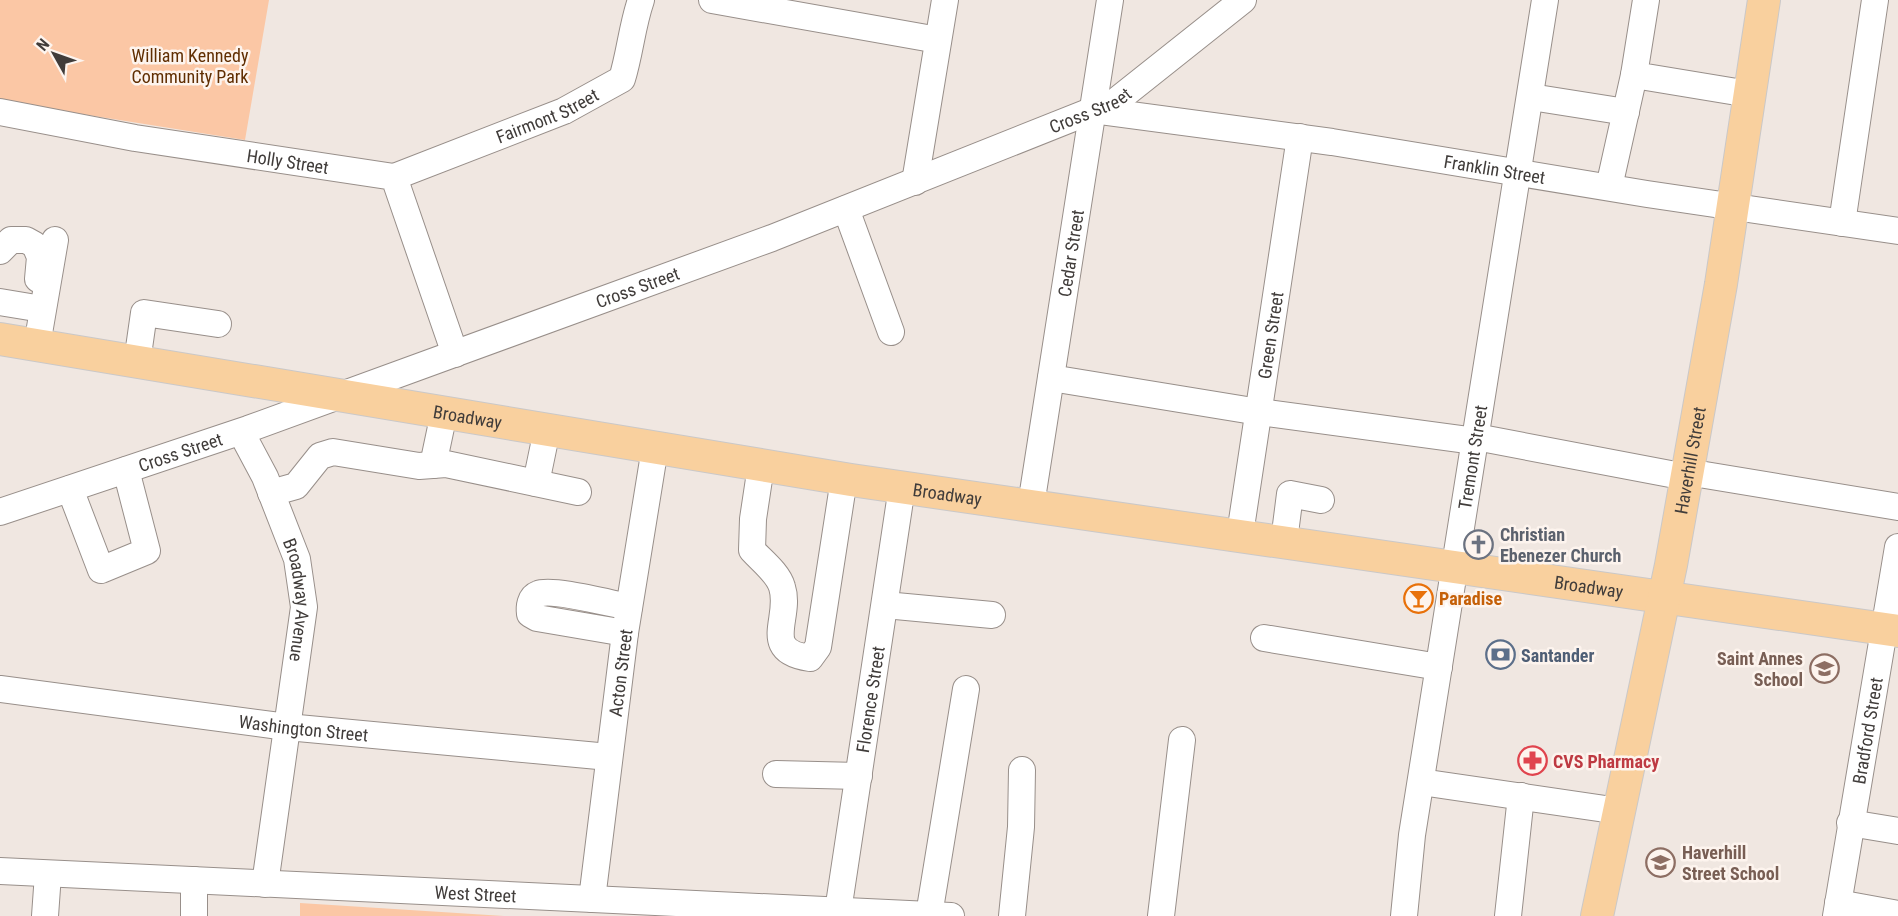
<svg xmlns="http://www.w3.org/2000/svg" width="1898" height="916" viewBox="0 0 1898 916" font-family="'Roboto Condensed',sans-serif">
<rect width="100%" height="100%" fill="#f0e7e1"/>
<path fill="#fbc7a5" d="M0,0H269L245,140L0,101Z
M300,903L504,916H300Z"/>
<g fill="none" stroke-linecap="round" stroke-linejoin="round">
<defs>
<g id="minor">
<path d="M712,0L938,40"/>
<path d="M1646,0L1634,75L1749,94"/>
<path d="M1531,97L1626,112"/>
<path id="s1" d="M1093,110L1332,142L1647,194L1898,231"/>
<path id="s2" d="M0,112L135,138L394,177L455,354"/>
<path id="s3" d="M394,177L564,111L622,79C630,53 632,26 641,0"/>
<path d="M915,182L945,0"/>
<path d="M1609,187L1634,75"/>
<path d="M846,209L891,332"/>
<path d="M1842,223L1875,0"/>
<path d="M0,251L11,240H26L35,245L40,257L38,279"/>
<path d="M0,302L42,309"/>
<path d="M37,345L55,240"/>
<path d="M137,362L144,313L218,324"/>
<path d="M1051,378L1259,412L1475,441"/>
<path id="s4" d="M241,432L265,477L297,559L304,607L265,884"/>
<path d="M1476,437L1686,477"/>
<path d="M433,465L444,413"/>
<path d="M761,466L753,519L752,550C762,561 778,573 782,587C792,618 759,651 810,658L818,647L844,479"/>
<path d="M1687,472L1898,507"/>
<path d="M536,483L547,430"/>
<path d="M70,489L101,570L147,551L126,470"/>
<path d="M271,493L296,486L320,456L333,452L419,466L446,464L578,492"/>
<path id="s5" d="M1031,505L1110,0"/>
<path id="s6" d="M0,512L248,429L772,238L1116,101L1243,0"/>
<path id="s7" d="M1240,534L1300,137"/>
<path d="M1284,541L1290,494L1321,500"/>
<path d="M885,605L992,615"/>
<path d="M625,633L537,618L530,614C529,607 530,597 538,594C552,588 612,604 629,607"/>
<path d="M1264,638L1439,667"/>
<path id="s8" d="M0,689L287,727L609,757"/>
<path d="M776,774L859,776"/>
<path d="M1421,782L1619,811"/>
<path d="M1850,823L1898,831"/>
<path id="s9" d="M0,871L951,916"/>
<path id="s10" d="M592,899L625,633L655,448"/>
<path d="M1838,903L1898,914"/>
<path id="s11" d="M838,911L902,487"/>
<path d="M929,915L966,689"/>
<path d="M45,916L48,874"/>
<path d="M194,916V880"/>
<path d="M1012,916L1021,827L1022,770"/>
<path d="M1161,916L1182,740"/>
<path id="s12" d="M1404,916L1412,835L1545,0"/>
<path d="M1508,916L1521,796"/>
<path id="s13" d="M1836,916L1898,547"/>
</g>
<g id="major">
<path id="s14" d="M0,339L851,480L1898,631"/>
<path id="s15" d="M1597,916L1671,565L1721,284L1764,0"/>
</g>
</defs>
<use href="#minor" stroke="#988f8a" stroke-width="28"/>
<use href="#major" stroke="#cac8c8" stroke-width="34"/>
<use href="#minor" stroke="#fff" stroke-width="26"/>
<use href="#major" stroke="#f9d09e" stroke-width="32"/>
</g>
<defs>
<symbol id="church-ring" viewBox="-11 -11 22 22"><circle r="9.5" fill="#fdf4ee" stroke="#6b7280" stroke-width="1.5"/><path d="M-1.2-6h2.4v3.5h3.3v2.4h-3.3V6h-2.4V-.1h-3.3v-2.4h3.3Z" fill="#6b7280"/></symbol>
<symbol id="bar-ring" viewBox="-11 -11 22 22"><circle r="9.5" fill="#fdf4ee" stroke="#e8710a" stroke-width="1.5"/><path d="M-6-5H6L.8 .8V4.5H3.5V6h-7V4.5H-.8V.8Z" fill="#e8710a"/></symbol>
<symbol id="bank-ring" viewBox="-11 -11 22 22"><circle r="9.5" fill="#fdf4ee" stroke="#5c6f8a" stroke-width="1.5"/><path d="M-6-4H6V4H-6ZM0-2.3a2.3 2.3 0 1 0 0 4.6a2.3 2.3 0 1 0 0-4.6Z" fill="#5c6f8a"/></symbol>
<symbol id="school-ring" viewBox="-11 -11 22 22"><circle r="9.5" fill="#fdf4ee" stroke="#8d6e63" stroke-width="1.5"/><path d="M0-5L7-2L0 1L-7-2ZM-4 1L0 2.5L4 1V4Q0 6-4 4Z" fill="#8d6e63"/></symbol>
<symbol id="pharmacy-ring" viewBox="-11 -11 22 22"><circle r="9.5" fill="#fdf4ee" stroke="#e0444e" stroke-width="1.5"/><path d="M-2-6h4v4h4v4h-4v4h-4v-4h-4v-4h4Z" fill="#e0444e"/></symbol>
</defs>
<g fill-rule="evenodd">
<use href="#church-ring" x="1462" y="528" width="33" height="33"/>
<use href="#bar-ring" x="1402" y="582" width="33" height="33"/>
<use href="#bank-ring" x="1484" y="638" width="33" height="33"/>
<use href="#school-ring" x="1808" y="652" width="33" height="33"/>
<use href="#pharmacy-ring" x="1516" y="744" width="33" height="33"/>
<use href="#school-ring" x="1644" y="846" width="33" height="33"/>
</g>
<g text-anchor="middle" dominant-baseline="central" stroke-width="5" stroke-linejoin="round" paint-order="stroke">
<g font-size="18" fill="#602e02" stroke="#fdf4ee">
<text x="190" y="55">William Kennedy<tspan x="190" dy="21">Community Park</tspan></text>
</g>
<g font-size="18" fill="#403c3a" stroke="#fdf4ee">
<text stroke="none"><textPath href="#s6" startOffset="1162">Cross Street</textPath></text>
<text stroke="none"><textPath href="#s3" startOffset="165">Fairmont Street</textPath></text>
<text stroke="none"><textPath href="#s2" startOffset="292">Holly Street</textPath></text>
<text stroke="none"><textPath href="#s1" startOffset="406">Franklin Street</textPath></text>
<text stroke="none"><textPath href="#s5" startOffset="255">Cedar Street</textPath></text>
<text stroke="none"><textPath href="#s6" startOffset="676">Cross Street</textPath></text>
<text stroke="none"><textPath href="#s7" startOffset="201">Green Street</textPath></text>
<text stroke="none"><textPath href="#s14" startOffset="474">Broadway</textPath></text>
<text stroke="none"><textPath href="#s6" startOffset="190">Cross Street</textPath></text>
<text stroke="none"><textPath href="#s12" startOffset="464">Tremont Street</textPath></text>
<text stroke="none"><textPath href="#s15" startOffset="465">Haverhill Street</textPath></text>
<text stroke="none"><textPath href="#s14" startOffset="960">Broadway</textPath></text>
<text stroke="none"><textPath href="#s14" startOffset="1608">Broadway</textPath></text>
<text stroke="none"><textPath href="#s4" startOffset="180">Broadway Avenue</textPath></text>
<text stroke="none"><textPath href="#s10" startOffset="228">Acton Street</textPath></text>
<text stroke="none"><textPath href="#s11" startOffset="214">Florence Street</textPath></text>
<text stroke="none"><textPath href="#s8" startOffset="306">Washington Street</textPath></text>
<text stroke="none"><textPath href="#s13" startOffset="188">Bradford Street</textPath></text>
<text stroke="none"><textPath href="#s9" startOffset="476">West Street</textPath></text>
</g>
<g font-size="18" font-weight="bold" fill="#5b616d" stroke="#fdf4ee" text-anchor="start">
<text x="1500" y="534">Christian<tspan x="1500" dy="21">Ebenezer Church</tspan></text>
</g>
<g font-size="18" font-weight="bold" fill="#c56008" stroke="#fdf4ee" text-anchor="start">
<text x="1439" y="598">Paradise</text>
</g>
<g font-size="18" font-weight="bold" fill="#4e5e75" stroke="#fdf4ee" text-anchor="start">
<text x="1521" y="655">Santander</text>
</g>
<g font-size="18" font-weight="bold" fill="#785e54" stroke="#fdf4ee" text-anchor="end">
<text x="1803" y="658">Saint Annes<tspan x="1803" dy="21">School</tspan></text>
<text x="1682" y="852" text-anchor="start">Haverhill<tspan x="1682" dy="21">Street School</tspan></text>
</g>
<g font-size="18" font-weight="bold" fill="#be3a42" stroke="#fdf4ee" text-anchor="start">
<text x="1553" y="761">CVS Pharmacy</text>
</g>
</g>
<g transform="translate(54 54) rotate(310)" stroke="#fdf4ee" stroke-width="4.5" paint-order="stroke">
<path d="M0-4.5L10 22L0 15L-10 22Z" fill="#403c3a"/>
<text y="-9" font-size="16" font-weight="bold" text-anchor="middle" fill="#403c3a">N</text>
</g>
</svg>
